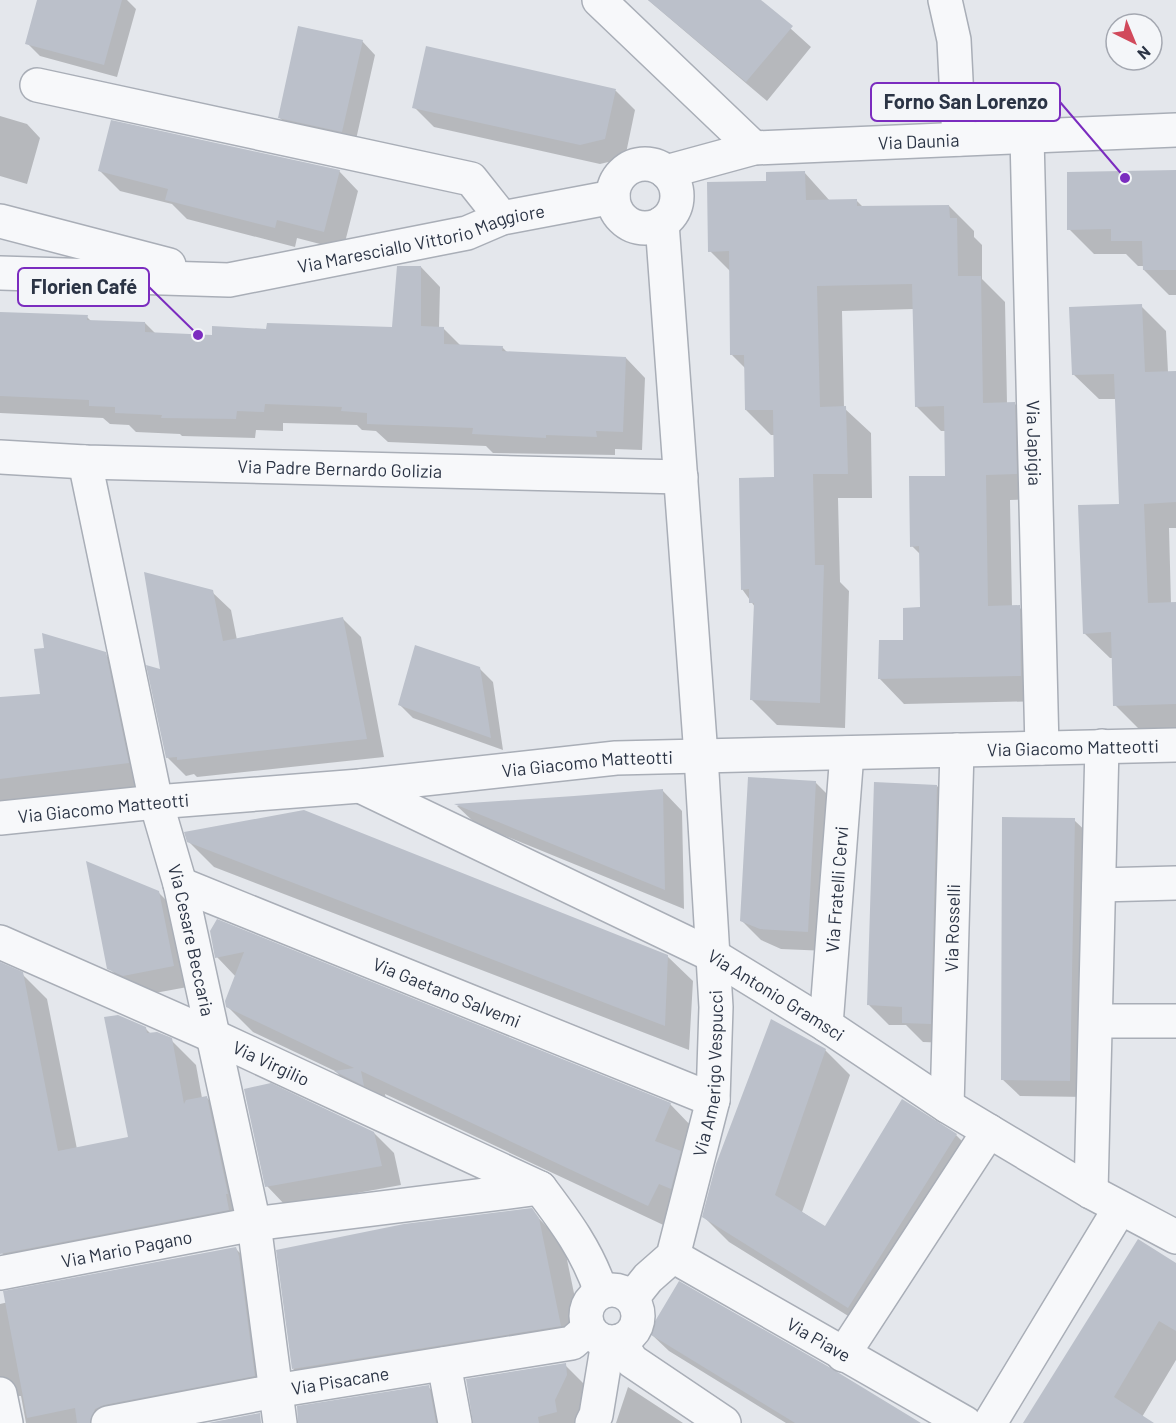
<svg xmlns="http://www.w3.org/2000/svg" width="1176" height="1423" viewBox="0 0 1176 1423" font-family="Barlow,sans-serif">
<rect width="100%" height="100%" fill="#e4e7ec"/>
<path fill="#0003" d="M39,0H127L136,9L117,77L40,56L27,43Z
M648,0H759L811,47L767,101Z
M362,41L375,55L355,144L293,131L279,117Z
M427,48L616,91L635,110L625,158L600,164L434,127L414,107Z
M0,116L27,124L40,138L27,184L0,176Z
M100,171H339L358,191L343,250L297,238L295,247L187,219L172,204L120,191Z
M804,172L830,201L856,200L863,207L949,206L974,231V237L982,245V279L1005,302L1007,403H1014L1039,428L1041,499L1010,500L1012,607H1019L1044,632L1046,701L904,704L879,678L905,642L922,609L921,555L912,546L947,477L946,431H941L916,406L914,309L842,311L844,408L871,433L872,498H838L840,582L849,591L845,728L777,725L752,700L755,607L742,589L776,479L775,435H771L746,410V369L732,355L731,272L710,251L768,182Z
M1176,172V295H1169L1144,270V266H1138L1126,254H1094L1069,229Z
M421,267L440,287L439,328L444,329L461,346L502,347L508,353L626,358L645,378L642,450L615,449V455L493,453L486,446L388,442L376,431L362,430L357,425L283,423V431L256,430L255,438L182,436L180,434L136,432L129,425L110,424L103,418L0,413V314L87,317L91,321L145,323L156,334L213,337L268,330L393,328Z
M1141,306L1166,331L1168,372H1176V528H1169L1171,604L1176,603V729L1140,730L1115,705L1114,658H1110L1084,633L1121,505L1116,399H1099L1073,374Z
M212,592L231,610L237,640L343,619L361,637L384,757L197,777L194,774L186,776L167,757L162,671Z
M105,654L130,679L153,787L0,807V698L41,695Z
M479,668L493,682L503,750L413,718L400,705Z
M815,782L835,802L827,951L781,949L761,940L741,920Z
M937,786L956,806L950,1043L923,1042L906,1025H889L869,1005Z
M663,791L682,811L684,909L476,824L457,806Z
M1074,820L1092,837L1087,1097L1020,1096L1002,1079Z
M189,842L667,956L693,981L689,1050L214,867Z
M158,892L178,912L193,986L144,995L129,988L109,968Z
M211,932L670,1104L695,1130L674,1230L385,1094L388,1109L361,1096L335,1071L253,1032L227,1006L236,977L217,957Z
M0,964L22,974L47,999L77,1149L130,1139L145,1028L151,1034L171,1040L196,1065L202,1098L206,1097L232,1123L252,1219L27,1278L2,1253Z
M825,1050L850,1075L802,1212L826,1228L956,1135L981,1160L874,1332L729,1242L704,1217Z
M374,1133L394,1153L401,1185L286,1206L267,1186Z
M531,1210L564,1245L586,1351L318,1394L293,1369Z
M235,1248L256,1269L275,1397L138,1423H26L21,1396H18L8,1401L0,1423V1304Z
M1176,1265V1360L1142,1417L1151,1423H1034Z
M650,1333L918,1423H786L669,1351Z
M565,1365L586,1386L588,1397L576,1423H474Z
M428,1387L450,1408L453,1423H299Z
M628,1387L683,1423H616Z"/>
<path fill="#bbc0ca" d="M37,0H122L104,65L25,44Z
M648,0H761L793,26L746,82Z
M298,26L363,40L342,132L278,118Z
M426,46L616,89L605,139L580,145L412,108Z
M111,120L340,170L324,232L277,220L275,228L165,200L168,189L98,171Z
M1176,170V270H1143L1142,241H1111V229L1067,230V172Z
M805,171L806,200L857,199V206L949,205L950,218H957L958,276H981L983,403L1015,402L1017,474L986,475L988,606L1020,605L1021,676L878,679L879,640H903V608L920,607L919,546L910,547L909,476H945L944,406L915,407L912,284L817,286L820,407L846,406L848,474H813L815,565H824L820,703L750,700L754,603H749V589L741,590L739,478L774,477L773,410H745L744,355H730L729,251L708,252L707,182L766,181V172Z
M397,266H421V326L444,327V344L503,346L502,351L626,357L623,432L596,431L597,437L546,435V438L472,434L473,428L367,424V413L341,411L342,407L265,404L264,412L237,411L236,419L161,418L162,415L115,413V407L89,406V400L0,396V312L88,315L87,320L145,322V332L212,335V326L266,329L267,323L392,327Z
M1142,304L1145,372L1176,371V502L1144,504L1148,603L1176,602V704L1113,706L1111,632L1083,634L1078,505L1119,504L1114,374L1072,375L1069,307Z
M144,572L213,590L223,641L343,617L367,739L177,760V757L166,758L146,665L160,669Z
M42,633L106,652L129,763L0,779V697L40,694L34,649L44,648Z
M415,645L480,667L491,738L398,705Z
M748,777L816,781L808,932L760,929L740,921Z
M874,782L937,785L931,1024L902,1023V1007L867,1005Z
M663,789L665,890L454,804L574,796Z
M304,810L668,955L665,1026L187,842L184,832Z
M1002,817L1075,818L1070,1081L1001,1080Z
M86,861L159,891L174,966L123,976L107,969Z
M217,919L671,1103L655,1141L681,1151L671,1189L659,1184L648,1206L361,1071L364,1086L334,1071L354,1068L226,1007L225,1001L244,952L215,958L210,931Z
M0,962L23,972L58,1151L128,1137L104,1017L118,1015L146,1027L147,1033L157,1032L172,1038L184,1104L186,1100L207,1096L228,1194H226L229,1210L0,1254Z
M771,1019L826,1049L775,1195L825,1226L902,1099L957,1134L848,1308L702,1217L716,1164Z
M271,1083L374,1132L382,1166L265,1187L244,1089Z
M532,1208L539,1218L561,1326L292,1369L276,1250L404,1224Z
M1138,1239L1176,1263V1331L1159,1321L1114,1397L1154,1423H1023Z
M236,1247L239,1256L255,1376L104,1405L95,1409L90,1423H77L75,1408L27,1418L3,1291Z
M679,1281L829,1367L921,1423H795L648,1333Z
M566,1363L567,1375L555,1400L557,1412L538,1417L539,1423H473L466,1379Z
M429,1385L436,1423H298L297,1406Z
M260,1413L261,1423H208Z"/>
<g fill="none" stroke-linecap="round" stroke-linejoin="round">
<defs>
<g id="minor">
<path d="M599,0L754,148"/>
<path d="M945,0L954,40L959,139"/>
<path d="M37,85L471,179L502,218"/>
<path id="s1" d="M1027,137L1042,748"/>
<circle cx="645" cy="196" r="32"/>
<path id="s2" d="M666,172L754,148L1176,130"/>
<path d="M0,221L169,265"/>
<path id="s3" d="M0,273L229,280L467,233L502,218L613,197"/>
<path id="s4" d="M0,457L85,462L681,477"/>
<path id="s5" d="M85,462L156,802L180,884L254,1224L280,1423"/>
<path id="s6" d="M360,786L712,955L826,1025L947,1106L1091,1192L1176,1237"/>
<path id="s7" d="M0,818L156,802L360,786L616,758L1176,745"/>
<path id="s8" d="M180,884L713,1100"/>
<path d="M1099,885L1176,883"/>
<path id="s9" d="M0,942L213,1036L540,1188C565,1221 588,1252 601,1292"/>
<path d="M1096,1021H1176"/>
<path id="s10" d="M826,1025L847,753"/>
<path id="s11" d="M947,1106L957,750"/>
<path d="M1091,1192L1102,746"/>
<path id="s12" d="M673,1256L965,1423"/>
<path id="s13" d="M0,1273L254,1224L540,1188"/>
<circle cx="612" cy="1316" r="26"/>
<path id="s14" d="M632,1298L648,1278L673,1256L713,1100L716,1007L701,756L662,223"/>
<path d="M619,1341L632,1361L724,1423"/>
<path d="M843,1355L989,1131"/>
<path d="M444,1364L455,1423"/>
<path d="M0,1394L6,1423"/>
<path id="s15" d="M108,1423L275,1391L572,1343L588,1329"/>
<path d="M592,1423L596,1415L608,1342"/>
<path d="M990,1423L1120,1208"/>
</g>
</defs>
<use href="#minor" stroke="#a9aeb7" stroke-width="36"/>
<use href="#minor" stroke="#f7f8fa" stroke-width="33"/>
</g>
<g text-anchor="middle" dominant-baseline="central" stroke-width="5" stroke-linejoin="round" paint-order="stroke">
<g font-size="18" fill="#2b3445" stroke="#f4f6f9">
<text stroke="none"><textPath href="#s2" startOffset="256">Via Daunia</textPath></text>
<text stroke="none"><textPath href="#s3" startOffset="426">Via Maresciallo Vittorio Maggiore</textPath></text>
<text stroke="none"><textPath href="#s1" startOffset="306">Via Japigia</textPath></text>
<text stroke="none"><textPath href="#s4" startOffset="340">Via Padre Bernardo Golizia</textPath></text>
<text stroke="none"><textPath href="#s7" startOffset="1076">Via Giacomo Matteotti</textPath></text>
<text stroke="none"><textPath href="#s7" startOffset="590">Via Giacomo Matteotti</textPath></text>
<text stroke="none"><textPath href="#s7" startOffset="104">Via Giacomo Matteotti</textPath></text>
<text stroke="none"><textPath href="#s10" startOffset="136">Via Fratelli Cervi</textPath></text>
<text stroke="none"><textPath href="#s11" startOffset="178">Via Rosselli</textPath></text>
<text stroke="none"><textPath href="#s5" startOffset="490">Via Cesare Beccaria</textPath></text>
<text stroke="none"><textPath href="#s8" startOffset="288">Via Gaetano Salvemi</textPath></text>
<text stroke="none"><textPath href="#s6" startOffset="466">Via Antonio Gramsci</textPath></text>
<text stroke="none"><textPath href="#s9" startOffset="297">Via Virgilio</textPath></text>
<text stroke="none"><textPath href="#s14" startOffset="246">Via Amerigo Vespucci</textPath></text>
<text stroke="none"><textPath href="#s13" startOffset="129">Via Mario Pagano</textPath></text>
<text stroke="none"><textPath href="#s12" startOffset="168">Via Piave</textPath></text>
<text stroke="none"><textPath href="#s15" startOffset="236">Via Pisacane</textPath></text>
</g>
</g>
<path fill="none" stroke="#7b2cbf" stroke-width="2" d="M1125 178L1060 102M198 335L149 287"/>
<g fill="#7b2cbf" stroke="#f4f6f9" stroke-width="2">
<circle cx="1125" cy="178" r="6"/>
<circle cx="198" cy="335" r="6"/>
</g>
<g fill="#f4f6f9" stroke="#7b2cbf" stroke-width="2">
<rect x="871" y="83" width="189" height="38" rx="6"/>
<rect x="18" y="268" width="131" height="38" rx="6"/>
</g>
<g font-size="20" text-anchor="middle" font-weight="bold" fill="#2b3445">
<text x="966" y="109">Forno San Lorenzo</text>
<text x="84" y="294">Florien Café</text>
</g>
<g transform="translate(1134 42) rotate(137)"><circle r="28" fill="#f4f6f9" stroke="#a4a8b1" stroke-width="1.5"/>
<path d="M0-4.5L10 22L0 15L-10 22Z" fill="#d1495b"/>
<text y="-9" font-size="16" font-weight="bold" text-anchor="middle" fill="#2b3445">N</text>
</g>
</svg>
